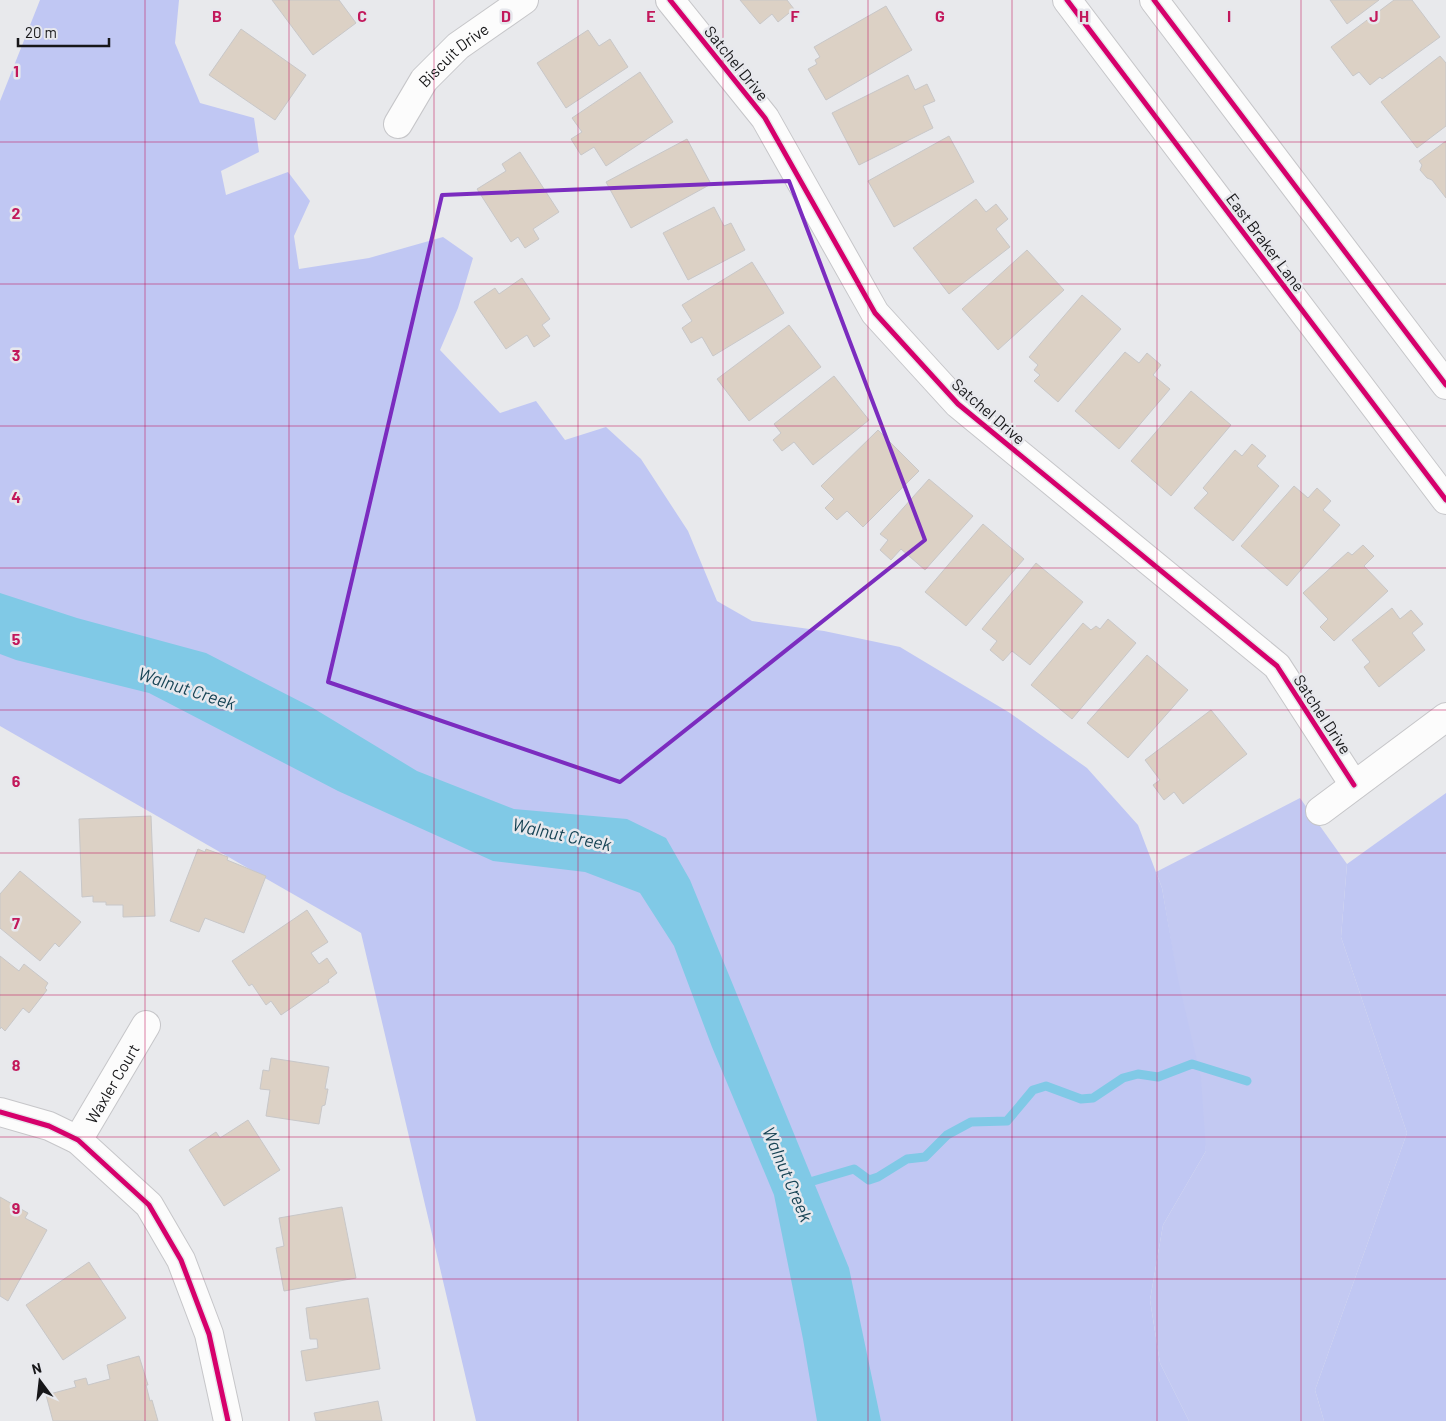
<svg xmlns="http://www.w3.org/2000/svg" width="1446" height="1421" viewBox="0 0 1446 1421" font-family="Barlow,sans-serif">
<rect width="100%" height="100%" fill="#e8e9ec"/>
<path fill="#c3c9f2" d="M1300,798L1347,864L1341,937L1407,1133L1315,1390L1324,1421H1189L1160,1363L1150,1300L1163,1225L1206,1151L1162,888L1156,872Z"/>
<path fill="#c0c7f3" d="M40,0H179L175,43L200,103L254,118L259,152L221,171L226,195L288,172L310,201L294,236L299,269L369,258L443,237L473,258L458,308L440,350L500,413L536,401L565,440L606,427L641,459L688,531L717,601L752,621L824,631L900,647L1010,713L1087,768L1138,825L1162,888L1178,979L1201,1078L1206,1151L1163,1225L1150,1300L1160,1363L1189,1421H476L361,933L0,726V101Z
M1446,793V1421H1324L1315,1390L1407,1133L1341,937L1347,864Z"/>
<path fill="#80c9e6" d="M0,593L77,618L206,653L313,708L417,771L514,809L627,819L666,838L690,880L849,1268L881,1421H817L803,1339L774,1195L712,1047L674,946L640,893L585,872L493,861L338,791L149,693L16,660L0,654Z"/>
<g fill="none" stroke-linecap="round" stroke-linejoin="round">
<path stroke="#80c9e6" stroke-width="9" d="M803,1184L854,1169L869,1180L878,1177L907,1159L925,1157L947,1135L971,1122L1007,1121L1033,1090L1046,1086L1081,1099L1093,1098L1123,1078L1138,1074L1158,1077L1192,1064L1247,1081"/>
</g>
<path fill="#dcd1c5" stroke="#c8c7c8" d="M272,0H339L356,23L313,55Z
M740,0H787L794,9L778,22L772,14L760,24Z
M1330,0H1379L1347,24Z
M1394,0H1412L1440,37L1382,79L1380,77L1370,85L1359,72L1353,76L1331,47Z
M886,6L912,50L826,100L808,69L817,64L815,60L820,57L814,47Z
M241,29L306,75L275,120L209,75Z
M588,30L599,46L610,39L628,67L566,108L537,63Z
M1440,56L1446,63V126L1417,148L1381,102Z
M640,72L673,122L606,166L594,147L581,155L571,139L582,132L572,118Z
M908,75L915,90L927,84L935,101L923,106L933,128L859,165L832,113Z
M949,136L974,182L894,227L868,181Z
M687,139L711,184L631,228L606,182Z
M1446,141V198L1432,180L1427,178L1420,170L1422,165L1419,161Z
M520,152L559,212L533,229L539,239L525,248L518,237L511,242L477,189L506,171L502,164Z
M976,199L986,212L996,204L1008,219L996,229L1010,247L949,294L913,248Z
M714,207L724,226L731,223L745,250L688,280L663,233Z
M1027,250L1064,290L998,350L962,309Z
M752,262L784,313L713,356L702,337L691,343L682,328L692,321L682,305Z
M522,278L550,319L542,325L550,336L534,347L527,335L506,349L474,302L495,288L499,294Z
M1082,295L1121,329L1058,402L1034,381L1040,375L1034,370L1038,365L1029,357Z
M789,325L821,367L749,421L717,379Z
M1125,352L1139,363L1147,353L1161,365L1153,375L1170,389L1119,449L1075,411Z
M834,376L869,420L813,465L794,442L782,451L773,440L781,433L774,424Z
M1191,391L1231,425L1171,496L1131,461Z
M878,430L919,471L863,527L847,511L837,520L825,508L834,499L821,486Z
M1252,444L1266,456L1257,466L1279,486L1233,541L1194,508L1208,493L1203,488L1235,450L1242,456Z
M929,479L973,516L925,570L901,549L891,560L880,550L888,540L880,534Z
M1294,486L1308,498L1317,488L1331,501L1323,510L1340,525L1287,586L1241,546Z
M983,524L1024,559L966,626L925,592Z
M1363,545L1374,556L1364,566L1388,591L1334,641L1320,627L1328,619L1303,593L1348,552L1352,555Z
M1036,563L1083,602L1030,665L1012,651L1003,661L990,650L997,641L982,629Z
M1392,608L1400,619L1411,610L1423,624L1412,633L1425,650L1379,687L1364,667L1370,662L1352,640Z
M1108,619L1136,643L1072,719L1031,685L1083,623L1091,630L1096,626L1100,629Z
M1147,655L1188,690L1128,758L1087,723Z
M1211,710L1247,754L1183,804L1174,792L1164,800L1153,785L1160,780L1145,760Z
M151,816L155,916L123,917V905H106V902H93V896L82,897L79,819Z
M198,849L205,852L206,849L228,857L227,860L266,876L244,933L205,918L199,932L170,921Z
M20,871L81,922L59,947L55,943L40,961L0,928V894Z
M307,910L328,942L311,953L319,964L327,958L337,973L328,980L329,982L281,1015L271,1001L266,1005L252,984L249,986L232,961Z
M0,956L19,971L24,964L48,983L45,988L47,990L29,1013L23,1008L5,1031L1,1027L0,1029Z
M271,1058L329,1067L325,1089H328L325,1105L322,1106L319,1124L266,1116L270,1090L260,1089L263,1070L269,1071Z
M248,1120L280,1170L224,1206L189,1150L216,1132L220,1138Z
M0,1197L28,1213L25,1218L47,1230L8,1301L0,1296Z
M342,1207L356,1278L284,1291L276,1248L284,1246L279,1218Z
M89,1262L126,1318L63,1360L26,1305Z
M368,1298L380,1369L306,1381L301,1351L318,1348L317,1339H310L306,1308Z
M139,1356L148,1385H146L150,1401L152,1400L158,1421H53L46,1395L76,1387L74,1381L86,1378L88,1385L110,1379L107,1365Z
M378,1401L382,1421H316L314,1413Z"/>
<g fill="none" stroke-linecap="round" stroke-linejoin="round">
<defs>
<g id="minor">
<path d="M670,0L765,118L875,313L958,404L1277,666L1354,785"/>
<path d="M1067,0L1446,500"/>
<path d="M1154,0L1446,385"/>
<path id="s1" d="M398,124L424,80L458,46L524,0"/>
<path d="M1320,811L1446,717"/>
<path d="M0,1112L49,1126L78,1140L149,1205L181,1260L209,1334L228,1421"/>
<path id="s2" d="M78,1140L146,1025"/>
</g>
</defs>
<use href="#minor" stroke="#c6c6c9" stroke-width="30"/>
<use href="#minor" stroke="#fcfcfc" stroke-width="28"/>
<defs>
<path id="cycleway" d="M670,0L765,118L875,313L958,404L1277,666L1354,785
M1067,0L1446,500
M1154,0L1446,385
M0,1112L49,1126L78,1140L149,1205L181,1260L209,1334L228,1421"/>
</defs>
<use href="#cycleway" stroke="#e7e8ed" stroke-width="8"/>
<use href="#cycleway" stroke="#d6006c" stroke-width="5"/>
</g>
<path fill="none" stroke="#7b2cbf" stroke-width="4" stroke-linejoin="round" d="M789,181L925,540L620,782L328,682L442,195Z"/>
<path fill="none" stroke="#c2185b" stroke-width="1" stroke-opacity="0.55" d="M145,0V1421M289,0V1421M434,0V1421M578,0V1421M723,0V1421M868,0V1421M1012,0V1421M1157,0V1421M1301,0V1421M0,142H1446M0,284H1446M0,426H1446M0,568H1446M0,710H1446M0,853H1446M0,995H1446M0,1137H1446M0,1279H1446"/>
<g text-anchor="middle" dominant-baseline="central" stroke-width="5" stroke-linejoin="round" paint-order="stroke">
<g font-size="16" fill="#171719" stroke="#e7e8ed">
<text stroke="none"><textPath href="#s1" startOffset="90">Biscuit Drive</textPath></text>
<text transform="translate(737 63) rotate(51)">Satchel Drive</text>
<text transform="translate(1266 242) rotate(53)">East Braker Lane</text>
<text transform="translate(989 411) rotate(41)">Satchel Drive</text>
<text transform="translate(1323 714) rotate(57)">Satchel Drive</text>
<text stroke="none"><textPath href="#s2" startOffset="66">Waxler Court</textPath></text>
</g>
<g font-size="18" font-style="italic" fill="#174455" stroke="#e7e8ed">
<text transform="translate(187 688) rotate(18)">Walnut Creek</text>
<text transform="translate(562 834) rotate(12)">Walnut Creek</text>
<text transform="translate(788 1174) rotate(67)">Walnut Creek</text>
</g>
</g>
<g font-size="16" text-anchor="middle" font-weight="bold" fill="#c2185b" stroke="#e7e8ed" stroke-width="5" stroke-linejoin="round" paint-order="stroke">
<text x="217" y="22">B</text>
<text x="362" y="22">C</text>
<text x="506" y="22">D</text>
<text x="651" y="22">E</text>
<text x="795" y="22">F</text>
<text x="940" y="22">G</text>
<text x="1084" y="22">H</text>
<text x="1229" y="22">I</text>
<text x="1374" y="22">J</text>
<text x="16" y="77">1</text>
<text x="16" y="219">2</text>
<text x="16" y="361">3</text>
<text x="16" y="503">4</text>
<text x="16" y="645">5</text>
<text x="16" y="787">6</text>
<text x="16" y="929">7</text>
<text x="16" y="1071">8</text>
<text x="16" y="1214">9</text>
</g>
<g transform="translate(40 1381) rotate(345)" stroke="#e7e8ed" stroke-width="4" paint-order="stroke">
<path d="M0-4L9 19L0 12L-9 19Z" fill="#171719"/>
<text y="-8" font-size="14" font-weight="bold" text-anchor="middle" fill="#171719">N</text>
</g>
<path d="M18 38v8h91v-8" fill="none" stroke="#171719" stroke-width="2.5"/>
<text x="25" y="38" font-size="15" fill="#171719" stroke="#e7e8ed" stroke-width="4" paint-order="stroke">20 m</text>
</svg>
